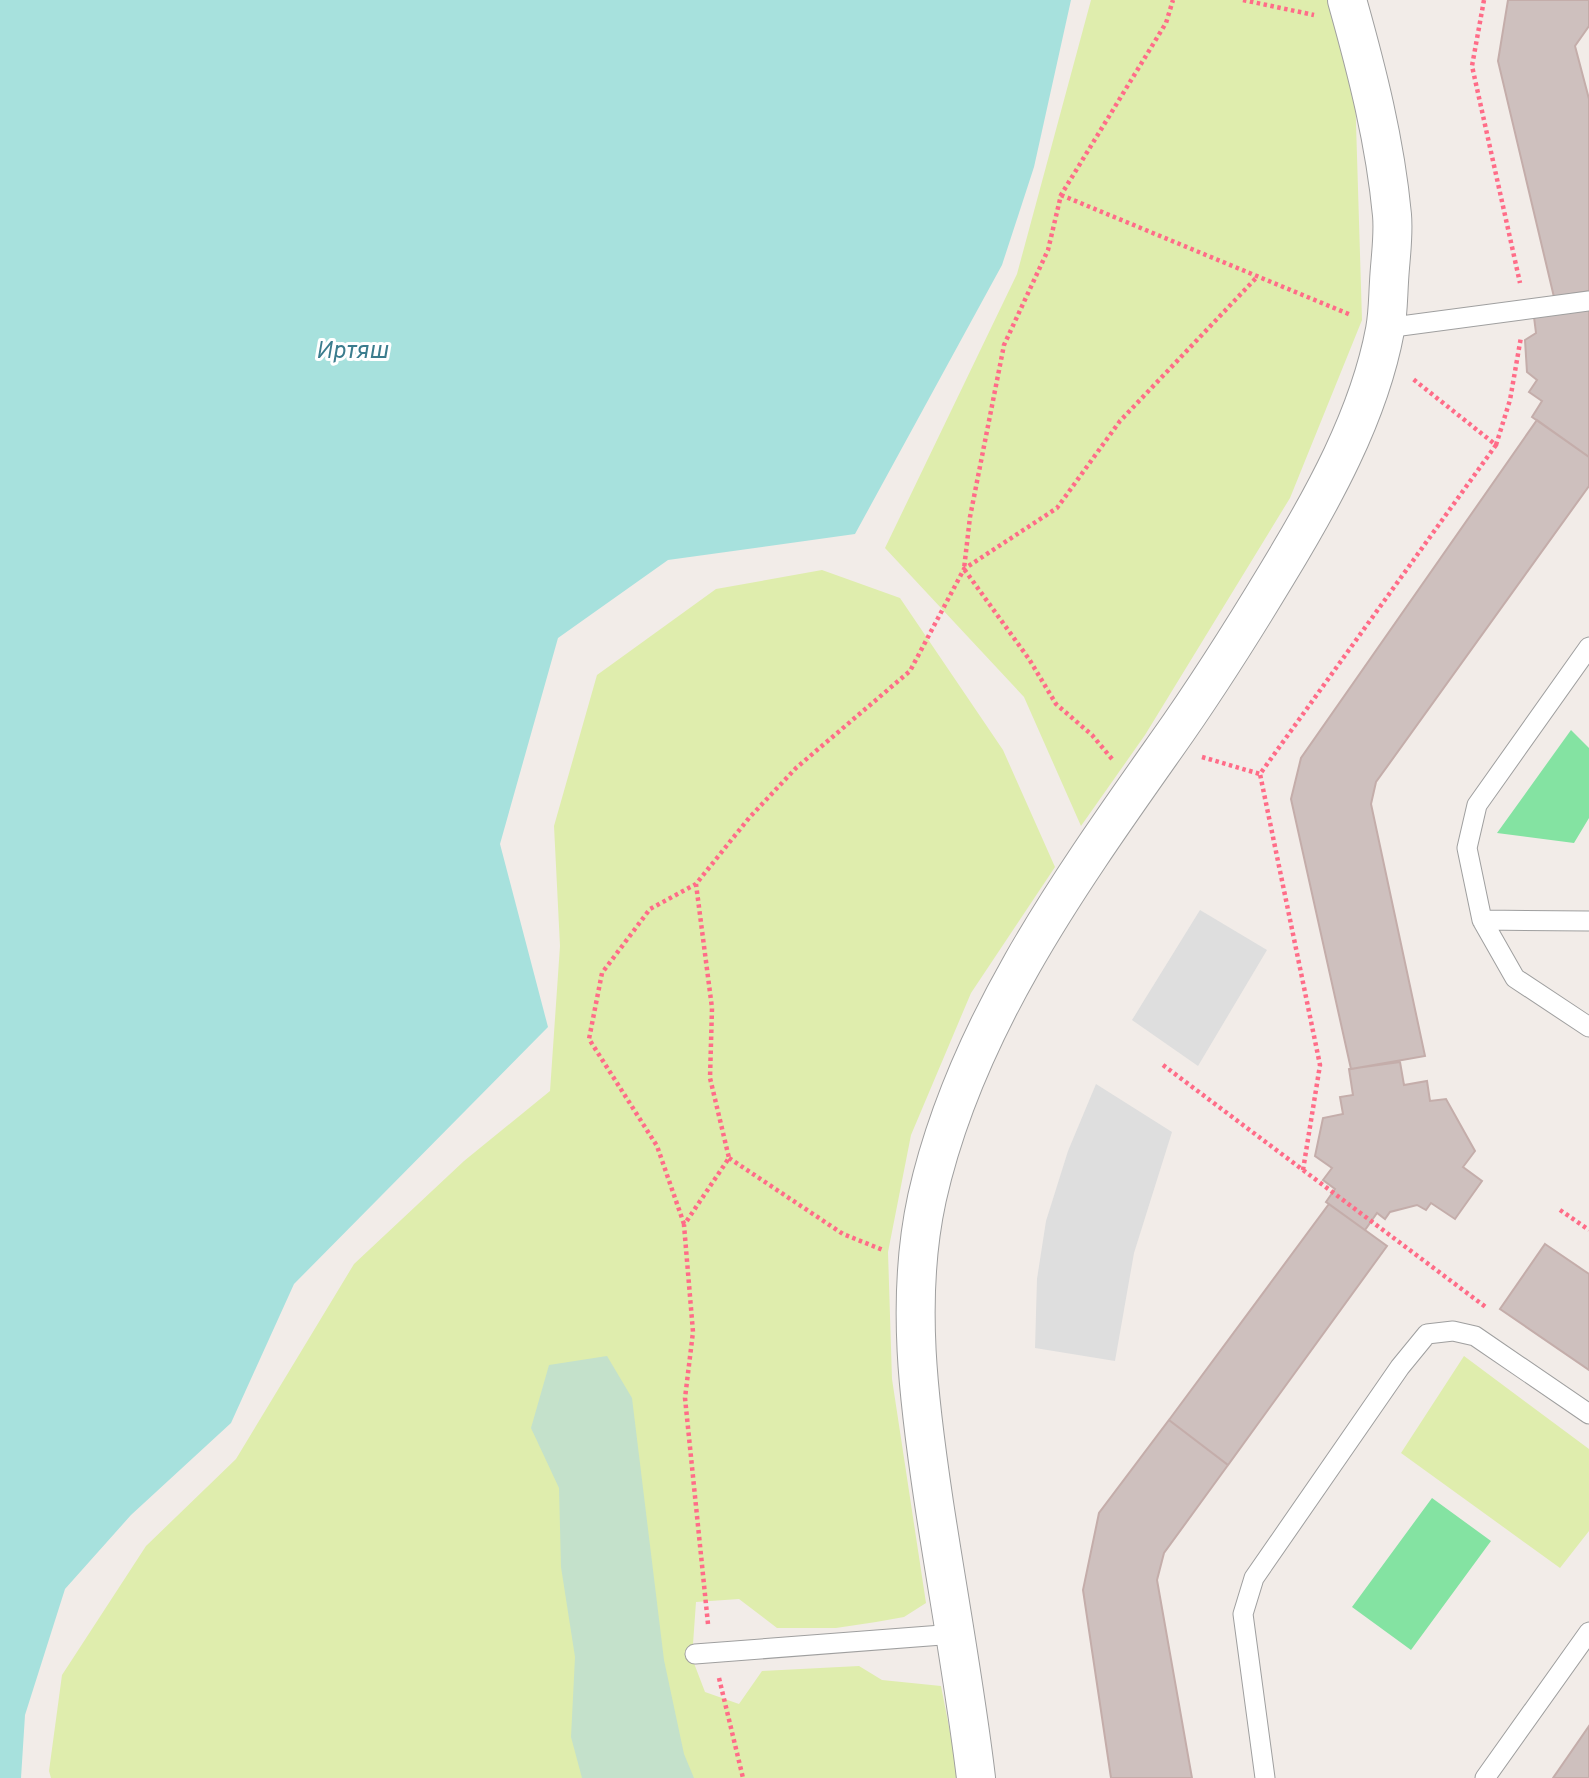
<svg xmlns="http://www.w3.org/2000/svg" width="1589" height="1778" viewBox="0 0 1589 1778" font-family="Overpass,sans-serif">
<rect width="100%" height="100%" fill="#f2ece8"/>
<path fill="#dfedad" d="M1091,0H1335L1355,90L1362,320L1290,498L1145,735L1081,826L1024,697L885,548L1017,274Z
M822,570L900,598L1003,750L1055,867L971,993L911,1135L888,1252L892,1379L926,1603L904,1617L876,1622L836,1628H777L739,1599L696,1602L692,1658L705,1692L739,1704L762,1671L859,1666L882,1680L941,1686L959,1778H51L49,1771L62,1675L146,1546L236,1459L354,1264L464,1161L550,1091L560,946L554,826L597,675L716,589Z
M1464,1356L1589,1449V1531L1560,1568L1401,1453Z"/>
<path fill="#c4e1cb" d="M607,1356L632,1398L664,1660L684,1754L694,1778H582L571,1737L575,1657L561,1567L559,1488L531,1428L549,1365Z"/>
<path fill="#84e3a2" d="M1571,730L1589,748V818L1574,843L1497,833Z
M1432,1498L1491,1541L1411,1650L1352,1607Z"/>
<path fill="#dedede" d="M1200,910L1267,950L1198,1066L1132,1020Z
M1096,1084L1172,1132L1134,1253L1115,1361L1035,1348L1037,1279L1046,1221L1068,1151Z"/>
<path fill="#a7e1dd" d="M0,0H1071L1034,167L1002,265L855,534L668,560L558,638L500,844L548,1027L294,1284L231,1423L131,1515L65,1589L25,1715L21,1778H0Z"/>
<path fill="#cec0be" stroke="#c4adaa" stroke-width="2" d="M1508,0H1589V26L1575,46L1589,99V291L1554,297L1498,61Z
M1589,291V457L1532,417L1542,401L1529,392L1537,380L1527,372L1525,340L1536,333L1534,317L1547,298Z
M1537,420L1589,457V486L1376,782L1371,804L1425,1056L1351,1069L1291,799L1301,758Z
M1400,1062L1404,1085L1427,1081L1430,1101L1446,1099L1475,1151L1463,1167L1482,1181L1455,1219L1431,1203L1426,1210L1417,1205L1390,1212L1385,1219L1377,1213L1365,1230L1326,1202L1335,1189L1323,1180L1332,1168L1315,1156L1323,1118L1343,1114L1340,1097L1353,1095L1349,1069Z
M1329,1204L1387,1246L1228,1465L1169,1420Z
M1545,1244L1589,1274V1370L1500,1309Z
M1169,1420L1228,1465L1164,1553L1157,1580L1192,1778H1111L1083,1590L1099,1513Z
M1589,1726V1778H1553Z"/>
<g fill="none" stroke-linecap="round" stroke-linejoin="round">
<defs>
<path id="service" d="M1386,328L1589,301
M1589,647L1477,805L1467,848L1482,920L1589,921
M1482,920L1515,978L1589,1027
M695,1654L955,1634
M1265,1778L1243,1614L1254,1578L1400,1367L1427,1334L1453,1331L1475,1336L1589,1414
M1485,1778L1589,1632"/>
<path id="minor" d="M976,1778C965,1686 948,1595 934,1503C919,1403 905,1299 927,1198C965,1028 1069,883 1167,744C1206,689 1242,632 1277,574C1322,500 1369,416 1385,330C1388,314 1388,298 1389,282C1390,260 1394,237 1392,215C1385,141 1367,71 1347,0"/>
</defs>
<use href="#service" stroke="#9f9f9f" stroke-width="21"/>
<use href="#minor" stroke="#9f9f9f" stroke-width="40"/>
<path stroke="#ff6c88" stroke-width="4.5" stroke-dasharray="3.5 3.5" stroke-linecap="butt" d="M1243,0L1314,15
M1484,0L1472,66L1520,283
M1061,195L1351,315
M1496,445L1510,400L1521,337
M1202,757L1260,774L1496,445L1413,379
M1112,759L1092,735L1056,704L1029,659L964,569L970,517L1004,345L1048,250L1061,195L1166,23L1173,0
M1163,1065L1303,1170L1320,1065L1260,774
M729,1158L843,1234L883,1250
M1303,1170L1487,1308
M1560,1210L1589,1230
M684,1224L657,1146L589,1039L602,973L650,909L696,884
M708,1624L685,1398L693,1332L684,1225L729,1158L710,1078L712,1008L696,884L749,818L796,768L910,671L964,569L1057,508L1120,421L1257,277
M719,1678L743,1778"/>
<use href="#service" stroke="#fff" stroke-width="19"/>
<use href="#minor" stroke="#fff" stroke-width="38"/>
</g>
<g text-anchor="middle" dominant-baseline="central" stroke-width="6" stroke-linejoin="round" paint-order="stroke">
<g font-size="24" font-style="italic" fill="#3b7c8d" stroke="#fff">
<text x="352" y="352">Иртяш</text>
</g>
</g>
</svg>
